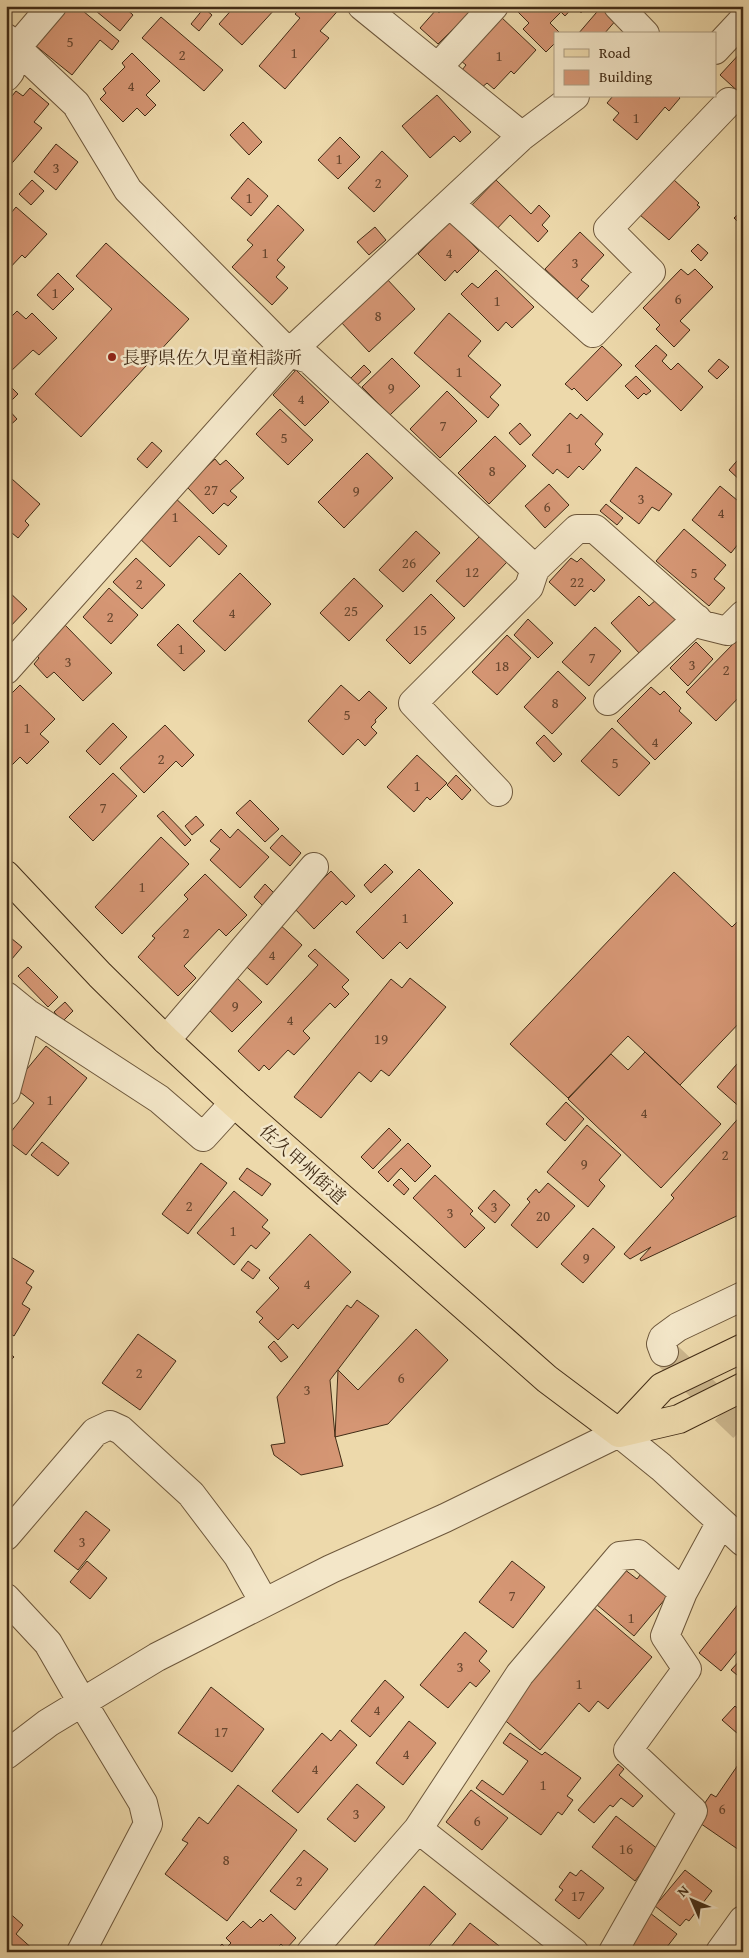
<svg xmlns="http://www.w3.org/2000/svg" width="749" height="1958" viewBox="0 0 749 1958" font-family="'Gentium Book Plus','Noto Serif JP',serif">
<rect width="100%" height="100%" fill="#edd9ab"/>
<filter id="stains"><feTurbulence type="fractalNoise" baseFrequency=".004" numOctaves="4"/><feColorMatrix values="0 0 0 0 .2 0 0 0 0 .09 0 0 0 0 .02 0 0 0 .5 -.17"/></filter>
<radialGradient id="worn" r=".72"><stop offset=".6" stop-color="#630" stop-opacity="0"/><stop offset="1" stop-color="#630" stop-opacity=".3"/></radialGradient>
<path fill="#d59674" stroke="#422c16" d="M68,6H77L119,41L112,50L100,40L72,75L36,46Z
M90,6H123L133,15L120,31Z
M235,6H274L276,8L242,45L219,24Z
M302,6H342L320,31L329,38L285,89L259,66L300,18L295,14Z
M445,6H468L472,10L438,44L420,28L436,10L439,13Z
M512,6H574L565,16L561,12L550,23L561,34H555V43L546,52L523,29L529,23Z
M575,6H588L581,13Z
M602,6L617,19L604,34H578Z
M204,8L212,15L199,31L191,24Z
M161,17L223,70L204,91L142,38Z
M501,17L536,50L514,74L511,71L494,89L487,83L481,88L462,70L466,65L461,61Z
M743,50V96L720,75Z
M132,53L160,81L146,95L156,105L145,116L137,108L123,122L100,99L106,93L103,89L125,67L122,63Z
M30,88L49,104L34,122L42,128L7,169L6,100L8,101L16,91L23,96Z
M437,95L471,132L460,142L454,136L430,158L402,126Z
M613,96H678L680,98L669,111L665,107L637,140L613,120L619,113L607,103Z
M243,122L262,142L249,155L230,135Z
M340,137L360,157L338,179L318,160Z
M56,144L78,162L56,190L34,172Z
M382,151L408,176L374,212L348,188Z
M248,178L268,196L251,216L231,198Z
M673,179L699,203L697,205L700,207L669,240L640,215Z
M32,180L44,191L31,205L19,194Z
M496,180L531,214L539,205L550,216L542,225L548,231L538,242L510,215L493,233L468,209Z
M278,205L304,230L277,260L285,267L276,277L288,288L272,305L232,267L253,245L247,240Z
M16,207L47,234L25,258L22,255L6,272V219Z
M743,210V227L734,218Z
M450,221L479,251L457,273L455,270L445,281L418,254Z
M375,227L386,240L369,255L357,242Z
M580,232L604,255L581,280L589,286L577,299L545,269Z
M106,243L189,319L81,437L35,394L112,309L76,276Z
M698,244L708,253L701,261L691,251Z
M681,269L688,275L695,269L713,287L680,321L690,330L674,347L656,329L660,325L643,308Z
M496,270L534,307L512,328L506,322L498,331L461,294L472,283L478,288Z
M58,273L74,289L53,310L37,295Z
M386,278L415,309L369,352L340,321Z
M17,311L26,319L32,313L57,338L39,355L33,350L9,373L6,370V322Z
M449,313L481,341L468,356L501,385L490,397L499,405L488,418L414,353Z
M656,345L667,355L662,361L671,370L678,363L703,387L681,411L635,366Z
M602,346L622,365L587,401L574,388L572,390L565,384Z
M392,358L420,386L390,415L362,387Z
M719,359L729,367L717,379L708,371Z
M364,365L371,372L354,388L348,381Z
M296,370L329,402L305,426L273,395Z
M636,376L651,391L646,395L644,393L638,399L625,386Z
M6,382L18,394L6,406Z
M447,391L477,421L440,458L410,429Z
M6,407L17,419L6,429Z
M280,409L313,440L288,465L256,434Z
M570,413L577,419L581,414L603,434L595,444L601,450L583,470L579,466L568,478L557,469L553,474L532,455Z
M520,423L531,435L520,445L509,433Z
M495,436L526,466L489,504L458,473Z
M152,442L162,451L147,468L137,459Z
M367,453L393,478L344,528L318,502Z
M743,454V483L729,470Z
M215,459L220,465L226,460L244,478L230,491L237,497L228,506L224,503L213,514L186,486Z
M636,467L672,494L659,511L652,507L639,524L610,501Z
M12,479L40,504L25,521L29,525L18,538L12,533L6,540V486Z
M549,484L569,505L545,528L525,506Z
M720,486L743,505V538L731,553L692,520Z
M173,496L227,546L219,555L199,536L170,567L137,536Z
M606,504L623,518L617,525L600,511Z
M684,529L726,565L714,579L725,588L709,606L656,561Z
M416,531L440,553L403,592L379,570Z
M480,536L507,562L464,607L436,581Z
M136,558L165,585L142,609L113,582Z
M571,558L577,562L581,558L605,580L594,592L591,589L575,606L549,582Z
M240,573L271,604L225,651L193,621Z
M354,578L383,606L349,641L320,613Z
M109,588L138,615L111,644L83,617Z
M6,589L27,609L6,631Z
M431,594L455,618L410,664L386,640Z
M639,596L649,606L657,599L676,620L640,654L611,623Z
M528,619L553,643L538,658L514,635Z
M64,624L112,673L83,701L54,672L47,678L34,664L39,658L34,653Z
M178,624L205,651L184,671L157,645Z
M595,627L621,651L589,686L562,662Z
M507,635L531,658L497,695L472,672Z
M737,640L743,645V693L716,721L686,692Z
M696,642L713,659L688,686L670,668Z
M558,671L586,698L552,734L524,707Z
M20,685L55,719L40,734L49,742L27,764L20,757L6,771V699Z
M341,685L359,701L369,691L387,708L375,720L376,722L371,727L377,733L365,746L358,739L343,755L308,721Z
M651,687L660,695L664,691L681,708L679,711L692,723L655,760L617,721Z
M113,723L127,737L100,765L86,751Z
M165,725L194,755L182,767L176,761L144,793L120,768Z
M612,728L650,763L619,796L581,761Z
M544,735L562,754L554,762L536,743Z
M417,755L447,783L430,800L427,797L414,812L387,787Z
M113,773L137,796L93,841L69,817Z
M456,775L471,790L462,800L447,785Z
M250,800L279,829L265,842L236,813Z
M163,811L191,840L185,846L157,816Z
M196,816L204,825L192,835L185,826Z
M221,829L230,838L238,829L269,857L240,888L210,860L220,849L210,841Z
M282,835L301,853L290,866L270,848Z
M161,837L189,864L122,934L95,907Z
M385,864L393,872L371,893L364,885Z
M419,869L453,903L407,949L400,942L383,959L356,932Z
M331,871L355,896L346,905L342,901L314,929L294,908Z
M674,872L732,927L743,916V1019L680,1085L628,1036L568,1098L510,1044Z
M205,874L247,915L226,936L219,929L184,966L196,978L178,996L138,957L155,938L152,936L188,899L184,895Z
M265,884L276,895L265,908L254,897Z
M277,922L302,945L267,985L241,962Z
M6,934L22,947L6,966Z
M315,949L349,980L342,987L349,994L335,1008L330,1003L303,1031L310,1038L294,1055L288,1050L269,1070L264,1065L259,1071L238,1051L318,965L308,956Z
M28,967L58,997L48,1007L18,976Z
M237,978L262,1002L232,1032L208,1009Z
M410,978L446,1007L389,1076L381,1070L371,1082L359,1072L321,1118L294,1097L391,979L402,988Z
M65,1002L73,1011L63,1021L54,1012Z
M46,1046L87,1078L26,1155L6,1140V1138L34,1103L20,1092L22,1075Z
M645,1052L721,1124L661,1188L568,1099L611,1054L628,1070Z
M743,1057V1110L717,1087Z
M566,1102L584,1119L565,1141L546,1124Z
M743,1113V1213L641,1261L640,1259L651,1247L630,1259L624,1254L674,1198L671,1195Z
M587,1125L621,1155L599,1180L605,1186L588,1207L547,1172Z
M389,1128L401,1140L373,1169L361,1157Z
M42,1142L69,1163L58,1176L31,1155Z
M408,1143L431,1166L415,1182L401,1168L388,1182L378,1172Z
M201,1163L227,1183L188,1234L162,1214Z
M247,1168L271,1184L262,1196L239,1179Z
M435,1175L473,1211L470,1214L485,1228L465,1248L413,1198Z
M399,1179L409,1189L404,1195L393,1185Z
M548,1183L575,1206L537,1248L511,1225L530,1202L527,1199L536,1189L539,1193Z
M494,1190L510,1205L495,1223L478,1208Z
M234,1191L268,1220L262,1227L270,1233L256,1249L251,1245L234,1265L197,1233Z
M593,1228L615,1247L583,1283L561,1264Z
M310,1234L351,1272L298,1329L293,1324L278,1340L259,1322L263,1318L256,1312L279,1288L269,1278Z
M6,1254L34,1271L26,1283L32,1287L22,1304L30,1309L14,1336L6,1331Z
M248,1261L260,1270L253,1279L241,1270Z
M357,1300L379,1316L330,1380L335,1436L343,1466L301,1475L274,1455L271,1445L285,1443L277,1397L347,1305L351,1308Z
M416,1329L448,1360L388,1424L335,1437L338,1370L358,1390Z
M138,1334L176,1361L140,1410L102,1383Z
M274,1341L288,1357L281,1362L268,1347Z
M6,1350L14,1357L6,1365Z
M86,1511L110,1530L78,1570L54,1551Z
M87,1561L107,1578L90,1599L70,1582Z
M512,1561L545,1587L513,1628L479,1602Z
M624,1569L637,1579L644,1570L671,1592L634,1636L590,1599Z
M739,1603L743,1606V1644L721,1671L699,1653Z
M593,1607L652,1657L608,1709L598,1701L589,1712L579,1703L540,1750L501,1717Z
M465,1632L487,1651L479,1661L490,1671L476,1687L470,1682L448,1708L420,1685Z
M743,1657V1680L731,1670Z
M385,1680L404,1697L370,1737L351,1721Z
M211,1687L264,1729L232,1772L178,1733Z
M735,1706L743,1713V1729L738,1734L722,1720Z
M409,1721L436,1743L403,1785L376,1763Z
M340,1730L357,1745L298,1813L272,1791L322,1733L331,1741Z
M510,1733L542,1755L545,1752L581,1778L567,1796L573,1800L562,1815L558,1812L541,1835L476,1788L482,1780L503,1795L528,1761L503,1743Z
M740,1762L743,1764V1845L739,1850L694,1819L711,1794L716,1797Z
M618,1764L624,1769L619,1775L643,1796L633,1807L621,1798L613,1807L610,1805L594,1823L578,1810Z
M357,1784L385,1807L355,1842L327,1819Z
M238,1785L297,1830L227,1921L165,1874L188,1843L182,1840L199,1817L208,1824Z
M471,1790L508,1818L482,1850L446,1822Z
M616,1816L659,1850L635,1881L592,1847Z
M304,1850L328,1869L295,1910L270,1891Z
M581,1870L604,1888L579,1919L555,1900L563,1890L559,1887L570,1872L576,1876Z
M685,1870L712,1891L689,1921L686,1919L680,1926L655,1906Z
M424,1886L456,1914L424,1952H369Z
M6,1910L23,1925L16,1934L35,1951L34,1952H6Z
M650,1913L677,1934L663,1952H621Z
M271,1914L296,1938L286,1949L281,1944L273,1952H214L222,1944L226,1948L231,1943L226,1938L243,1921L251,1928L260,1919L263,1922Z
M470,1923L503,1949L501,1952H447Z"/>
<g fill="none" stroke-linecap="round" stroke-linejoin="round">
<path stroke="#cbb68d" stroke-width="28" stroke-dasharray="28 14" stroke-linecap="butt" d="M664,1352L743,1428"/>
<defs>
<path id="minor" d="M362,6L522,136
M618,6L645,34
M6,38L76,104L128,190L289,353L309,359L535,569L577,529H595L703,625L727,631L743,615
M715,50L743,20
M438,67L494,6
M6,77L10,72L17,47L52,6
M450,204L593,333L651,272L608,229L729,102
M6,670L289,353L522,136L575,96
M608,701L697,619
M498,792L413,703L529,587L535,569
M6,996L27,1013L159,1099L203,1137L234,1103
M166,1040L314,867
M6,1091L27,1013
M664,1352L661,1344L663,1338L678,1327L743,1296
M6,1536L95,1432L110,1425L121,1430L191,1494L238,1556L264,1602
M6,1598L48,1643L82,1702L143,1803L148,1824L81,1952
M6,1755L48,1723L157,1657L331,1569L445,1518L619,1433L661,1467L743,1542
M418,1829L520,1674L620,1556L638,1554L683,1592L721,1522
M311,1952L418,1829L574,1952
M613,1952L693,1811L628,1750L687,1669L665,1636L683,1592
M720,1952L743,1920"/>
<path id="major" d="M6,875L100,975L166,1040L234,1103L547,1379L619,1433L679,1419L743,1387
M619,1433L662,1387L743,1348"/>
</defs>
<use href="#minor" stroke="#6d573b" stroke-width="30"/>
<use href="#major" stroke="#422c16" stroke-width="30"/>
<use href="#minor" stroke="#f3e6c8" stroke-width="28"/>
<use href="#major" stroke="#edd9ab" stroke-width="28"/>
</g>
<circle fill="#8f2418" stroke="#f3e6c8" stroke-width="2" cx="112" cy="357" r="5"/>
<g text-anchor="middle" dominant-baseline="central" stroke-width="5" stroke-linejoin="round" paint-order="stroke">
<g font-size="15" fill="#67462e">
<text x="70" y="41">5</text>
<text x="294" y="52">1</text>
<text x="182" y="54">2</text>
<text x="499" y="55">1</text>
<text x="131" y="85">4</text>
<text x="636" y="117">1</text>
<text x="339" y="158">1</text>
<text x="56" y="167">3</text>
<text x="378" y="182">2</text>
<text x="249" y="197">1</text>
<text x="265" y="252">1</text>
<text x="449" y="252">4</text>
<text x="575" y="262">3</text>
<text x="55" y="292">1</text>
<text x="678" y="298">6</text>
<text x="497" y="300">1</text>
<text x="378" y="315">8</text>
<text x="459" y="371">1</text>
<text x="391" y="387">9</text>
<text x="301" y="398">4</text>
<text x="443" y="425">7</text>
<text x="284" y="437">5</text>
<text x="569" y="447">1</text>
<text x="492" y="470">8</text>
<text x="211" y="489">27</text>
<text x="356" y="490">9</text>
<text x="641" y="498">3</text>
<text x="547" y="506">6</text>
<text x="721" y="512">4</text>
<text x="175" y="516">1</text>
<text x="409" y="562">26</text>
<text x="472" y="571">12</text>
<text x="694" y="572">5</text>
<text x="577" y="581">22</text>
<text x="139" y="583">2</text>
<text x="351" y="610">25</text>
<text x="232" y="612">4</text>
<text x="110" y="616">2</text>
<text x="420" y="629">15</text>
<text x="181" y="648">1</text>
<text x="592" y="657">7</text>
<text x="68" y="661">3</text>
<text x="692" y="664">3</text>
<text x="502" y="665">18</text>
<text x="726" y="669">2</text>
<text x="555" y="702">8</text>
<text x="347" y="714">5</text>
<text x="27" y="727">1</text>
<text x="655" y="741">4</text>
<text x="161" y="758">2</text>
<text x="615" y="762">5</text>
<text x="417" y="785">1</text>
<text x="103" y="807">7</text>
<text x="142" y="886">1</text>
<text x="405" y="917">1</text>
<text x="186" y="932">2</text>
<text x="272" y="954">4</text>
<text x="235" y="1005">9</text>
<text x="290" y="1019">4</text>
<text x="381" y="1038">19</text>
<text x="50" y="1099">1</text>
<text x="644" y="1112">4</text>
<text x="725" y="1154">2</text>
<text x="584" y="1163">9</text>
<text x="189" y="1205">2</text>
<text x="494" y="1206">3</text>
<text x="450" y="1212">3</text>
<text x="543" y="1215">20</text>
<text x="233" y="1230">1</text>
<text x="586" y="1257">9</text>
<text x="307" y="1283">4</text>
<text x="139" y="1372">2</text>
<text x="401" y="1377">6</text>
<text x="307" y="1389">3</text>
<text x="82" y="1541">3</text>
<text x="512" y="1595">7</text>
<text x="631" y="1617">1</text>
<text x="460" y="1666">3</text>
<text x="579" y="1683">1</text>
<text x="377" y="1709">4</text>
<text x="221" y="1731">17</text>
<text x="406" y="1753">4</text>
<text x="315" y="1768">4</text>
<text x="543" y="1784">1</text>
<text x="722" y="1808">6</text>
<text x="356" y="1813">3</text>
<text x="477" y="1820">6</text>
<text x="626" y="1848">16</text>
<text x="226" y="1859">8</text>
<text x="299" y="1880">2</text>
<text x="578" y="1895">17</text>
</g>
<g font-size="18" fill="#422c16" stroke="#f3e6c8" text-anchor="start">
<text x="122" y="357">長野県佐久児童相談所</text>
</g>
<g font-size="18" fill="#422c16" stroke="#f3e6c8">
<text transform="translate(303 1164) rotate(42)">佐久甲州街道</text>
</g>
</g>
<rect width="749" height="1958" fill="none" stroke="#edd9ab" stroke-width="25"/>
<rect x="8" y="8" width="734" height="1943" fill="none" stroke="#422c16" stroke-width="2.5"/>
<rect x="12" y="12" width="724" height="1933" fill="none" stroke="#422c16"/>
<rect x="554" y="32" width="162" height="65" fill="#f3e6c8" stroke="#ac9c81"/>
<rect x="564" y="49" width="25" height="8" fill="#edd9ab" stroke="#ac9c81"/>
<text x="599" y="58" font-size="15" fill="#422c16">Road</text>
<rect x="564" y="70" width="25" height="15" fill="#d59674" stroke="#ac9c81"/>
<text x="599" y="82" font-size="15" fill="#422c16">Building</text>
<g transform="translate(692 1900) rotate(315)" stroke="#f3e6c8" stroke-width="4" paint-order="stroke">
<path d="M0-4L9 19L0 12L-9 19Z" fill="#422c16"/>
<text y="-8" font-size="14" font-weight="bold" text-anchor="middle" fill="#422c16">N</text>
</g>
<rect width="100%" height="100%" filter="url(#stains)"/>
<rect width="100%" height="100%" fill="url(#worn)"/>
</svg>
